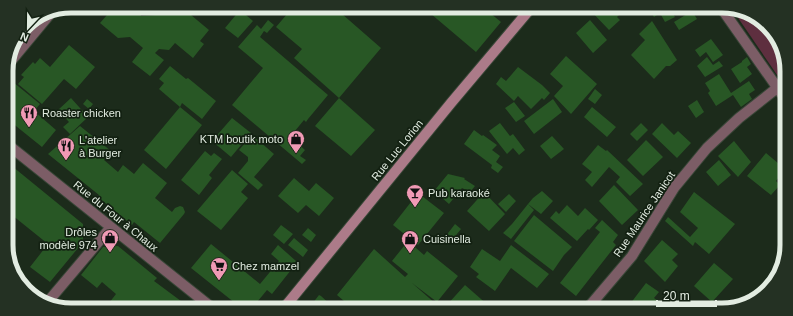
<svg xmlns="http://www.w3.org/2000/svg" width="793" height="316" viewBox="0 0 793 316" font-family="Arial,sans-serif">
<rect width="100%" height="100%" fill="#1c2b1b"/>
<path fill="#5e2f3f" d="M732,9L743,10L771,28L786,62V88Z"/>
<path fill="#285725" d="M109,6H139L141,16L169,14L168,9L170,7H189L194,11L191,15L209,30L200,41L204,44L193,58L175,43L169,50L159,49L155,53L164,60L150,76L132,62L143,48L130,37L118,38L100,23L107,15L106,10Z
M280,7H334L381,48L339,98L294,58L302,49L276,27L288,13Z
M424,8H484L501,22L476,52Z
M589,9H625L617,17L620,20L609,30Z
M649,9H670L675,17L665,22L660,13L654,17Z
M240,10L253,21L238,38L225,28Z
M692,11L697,19L679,30L674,22Z
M268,20L274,25L267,33L264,31L260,37L328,95L308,119L306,122L304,120L290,137L305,150L300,156L306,160L302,164L232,105L263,68L238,47L257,25L261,29Z
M590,20L607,40L593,53L576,33Z
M652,21L677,60L670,66H666L654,79L631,55L645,40L639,34Z
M711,39L723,55L713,62L706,52L700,57L695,50Z
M69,45L95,67L76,89L64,79L42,104L18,84L24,77L21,75L33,62L35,64L40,58L50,67Z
M566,56L597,84L571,114L554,96L563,86L550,74Z
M707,57L713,65L719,61L723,66L705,77L697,66Z
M747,57L751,64L747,67L752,74L740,83L731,69L742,62V61Z
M170,66L186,79L188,78L216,101L202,119L182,103L180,107L159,89L164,83L159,79Z
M518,67L542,85L550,93L544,100L542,98L531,109L518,96L514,101L496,84L501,77L506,81Z
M719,74L731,93L749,81L755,90L749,94L752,99L741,107L733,95L716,106L708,93L710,91L705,83Z
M13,82L40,104L34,111L56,130L42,147L6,118V90Z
M595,89L602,95L595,104L588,99Z
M71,98L88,117L70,134L63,127L69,122L58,110Z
M339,98L375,130L351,156L315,126Z
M87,99L93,104L89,109L83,104Z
M553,99L562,112L534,134L524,121Z
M697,100L704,112L696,118L688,106Z
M514,102L525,116L516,122L505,108Z
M180,107L202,125L166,169L144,150Z
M592,107L616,127L607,137L584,117Z
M232,118L251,133L231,157L212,141Z
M500,123L510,136L513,134L525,150L519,155L513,148L507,154L489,131Z
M641,123L648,130L637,141L630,134Z
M662,123L674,135L678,131L691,143L677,158L652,134Z
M80,126L111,151L104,160L118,172L123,165L134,174L143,163L167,183L155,198L172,212L175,208L180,206L183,207L185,212L184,214L160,243L134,222L132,225L98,197L99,195L48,154Z
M474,130L482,136L483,135L497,145L492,150L500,156L496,162L503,167L498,173L491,168L492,165L464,144Z
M252,135L274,154L254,177L263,185L258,190L238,173L248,161V157L239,150Z
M552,136L564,149L551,159L540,146Z
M646,140L663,157L643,176L627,160Z
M734,141L751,162L738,177L718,156Z
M598,145L606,151L607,150L643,184L630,196L616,182L620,177L609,167L592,187L585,180L592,172L582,164Z
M205,151L211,156L214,153L222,159L209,175L212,178L199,195L181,180Z
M766,153L785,169L776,181L780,185L771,195L747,176Z
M719,160L731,175L718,186L706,172Z
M7,162L83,224V242L50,282L30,267L48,244L7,211Z
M232,170L248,184L241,192L248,198L221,230L197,211Z
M448,174L465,178L464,179L475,186L470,192L462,188L449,204L434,191Z
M294,178L309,191L316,183L334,198L319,216L306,205L298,213L278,196Z
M614,185L638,210L622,225L599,201Z
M542,191L553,201L541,214L528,204L533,198Z
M484,192L505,214L489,231L467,211Z
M694,192L735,224L709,254L695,242L693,246L665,221L668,217L690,237L698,228L680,212Z
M418,193L444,213L418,245L393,225Z
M509,194L516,201L506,212L498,204Z
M528,204L534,210L511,239L503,233L512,224Z
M567,205L578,216L585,208L598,220L589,230L588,229L577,241L550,218L556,211L559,214Z
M534,215L572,247L564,255L553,271L514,241Z
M602,220L618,235L613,242L616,245L576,296L560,283L600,232L595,228Z
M455,224L461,229L448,245L442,241Z
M281,225L293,234L284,244L273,235Z
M308,228L316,235L311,242L302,235Z
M294,238L308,250L303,257L288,245Z
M662,240L678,254L672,260L678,266L665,282L644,261Z
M408,241L424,255L427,251L458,276L437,302L412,283L436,304L434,307L436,308H350L351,307L337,295L374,249L405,277L408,274L392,261Z
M211,244L260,284L279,261L271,254L278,245L296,261L289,269L291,270L272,294L267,290L253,307H240L191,268Z
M511,245L549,274L537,288L511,268L495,291L476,277L479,274L470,267L482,249L500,261Z
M118,246L157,278L154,281L189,307H106L116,294L102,282L97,288L81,275L103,247Z
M8,259L23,272L18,279L14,272Z
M714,263L733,279L712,302L694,286Z
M646,283L659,292L654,298L661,303L665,298L677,306L674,310L629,309L627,308Z
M465,285L489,306L487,309L446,308L447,307L446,306Z
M319,295L321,296L334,308H309Z"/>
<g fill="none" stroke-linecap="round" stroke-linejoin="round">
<defs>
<path id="street" d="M722,9L786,100
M6,67L50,14
M7,144L211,307
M46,304L111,227
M587,309L632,256L674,188L707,148L739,118L777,88"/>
<path id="secondary" d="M284,308L451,103L531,8"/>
</defs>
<use href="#street" stroke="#384637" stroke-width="12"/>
<use href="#secondary" stroke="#384637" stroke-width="12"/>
<use href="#street" stroke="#7c5d66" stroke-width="10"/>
<use href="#secondary" stroke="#ac7b89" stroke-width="10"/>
</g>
<defs>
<symbol id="restaurant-pin" viewBox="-11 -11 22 30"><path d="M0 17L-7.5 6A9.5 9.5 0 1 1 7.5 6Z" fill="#f09ab5" stroke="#132112"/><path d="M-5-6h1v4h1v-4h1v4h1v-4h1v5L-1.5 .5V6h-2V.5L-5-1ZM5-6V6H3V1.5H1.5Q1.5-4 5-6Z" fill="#111"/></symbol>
<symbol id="shop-pin" viewBox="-11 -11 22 30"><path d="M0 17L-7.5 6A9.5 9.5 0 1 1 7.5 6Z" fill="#f09ab5" stroke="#132112"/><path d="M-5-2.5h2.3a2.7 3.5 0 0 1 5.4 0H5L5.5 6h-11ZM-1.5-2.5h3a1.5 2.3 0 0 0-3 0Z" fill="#111"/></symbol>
<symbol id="bar-pin" viewBox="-11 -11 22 30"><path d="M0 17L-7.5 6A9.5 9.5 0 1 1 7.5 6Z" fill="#f09ab5" stroke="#132112"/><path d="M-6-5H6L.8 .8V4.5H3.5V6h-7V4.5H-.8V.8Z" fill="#111"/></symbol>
<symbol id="supermarket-pin" viewBox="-11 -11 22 30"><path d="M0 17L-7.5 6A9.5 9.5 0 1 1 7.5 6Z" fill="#f09ab5" stroke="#132112"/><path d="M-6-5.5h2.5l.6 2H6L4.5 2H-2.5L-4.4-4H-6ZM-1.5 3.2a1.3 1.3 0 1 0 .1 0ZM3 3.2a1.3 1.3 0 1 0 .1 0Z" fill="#111"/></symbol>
</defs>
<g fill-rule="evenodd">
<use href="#restaurant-pin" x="19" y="103" width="20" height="27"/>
<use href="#shop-pin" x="286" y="129" width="20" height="27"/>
<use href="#restaurant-pin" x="56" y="136" width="20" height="27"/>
<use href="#bar-pin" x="405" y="183" width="20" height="27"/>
<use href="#shop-pin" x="100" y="228" width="20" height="27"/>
<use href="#shop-pin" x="400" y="229" width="20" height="27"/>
<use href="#supermarket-pin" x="209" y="256" width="20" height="27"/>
</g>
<g text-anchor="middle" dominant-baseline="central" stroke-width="3.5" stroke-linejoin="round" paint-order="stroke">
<g font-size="11" fill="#e2ece1" stroke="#132112" text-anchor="start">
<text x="42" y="113">Roaster chicken</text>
<text x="283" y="139" text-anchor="end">KTM boutik moto</text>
<text x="79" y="140">L'atelier<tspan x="79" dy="13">à Burger</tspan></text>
<text x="428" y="193">Pub karaoké</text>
<text x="97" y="232" text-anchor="end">Drôles<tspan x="97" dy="13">modèle 974</tspan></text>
<text x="423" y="239">Cuisinella</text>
<text x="232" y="266">Chez mamzel</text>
</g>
<g font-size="11" fill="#e2ece1" stroke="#132112">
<text transform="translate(397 150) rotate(-51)">Rue Luc Lorion</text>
<text transform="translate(644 214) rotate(-56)">Rue Maurice Janicot</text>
<text transform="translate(116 216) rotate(39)">Rue du Four à Chaux</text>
</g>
</g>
<path d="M0 0H793V316H0ZM71 13H722A58 58 0 0 1 780 71V245A58 58 0 0 1 722 303H71A58 58 0 0 1 13 245V71A58 58 0 0 1 71 13Z" fill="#243123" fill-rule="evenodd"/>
<path fill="none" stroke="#e2ece1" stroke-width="5" d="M71 13H722A58 58 0 0 1 780 71V245A58 58 0 0 1 722 303H71A58 58 0 0 1 13 245V71A58 58 0 0 1 71 13Z"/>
<g transform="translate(28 28) rotate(202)" stroke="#132112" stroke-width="3" paint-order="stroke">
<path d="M0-3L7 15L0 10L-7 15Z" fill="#e2ece1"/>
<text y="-6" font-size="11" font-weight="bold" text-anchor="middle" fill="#e2ece1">N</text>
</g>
<path d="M657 300v6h59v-6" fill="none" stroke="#e2ece1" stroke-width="2"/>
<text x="663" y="300" font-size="12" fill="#e2ece1" stroke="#132112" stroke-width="3" paint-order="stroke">20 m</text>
</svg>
